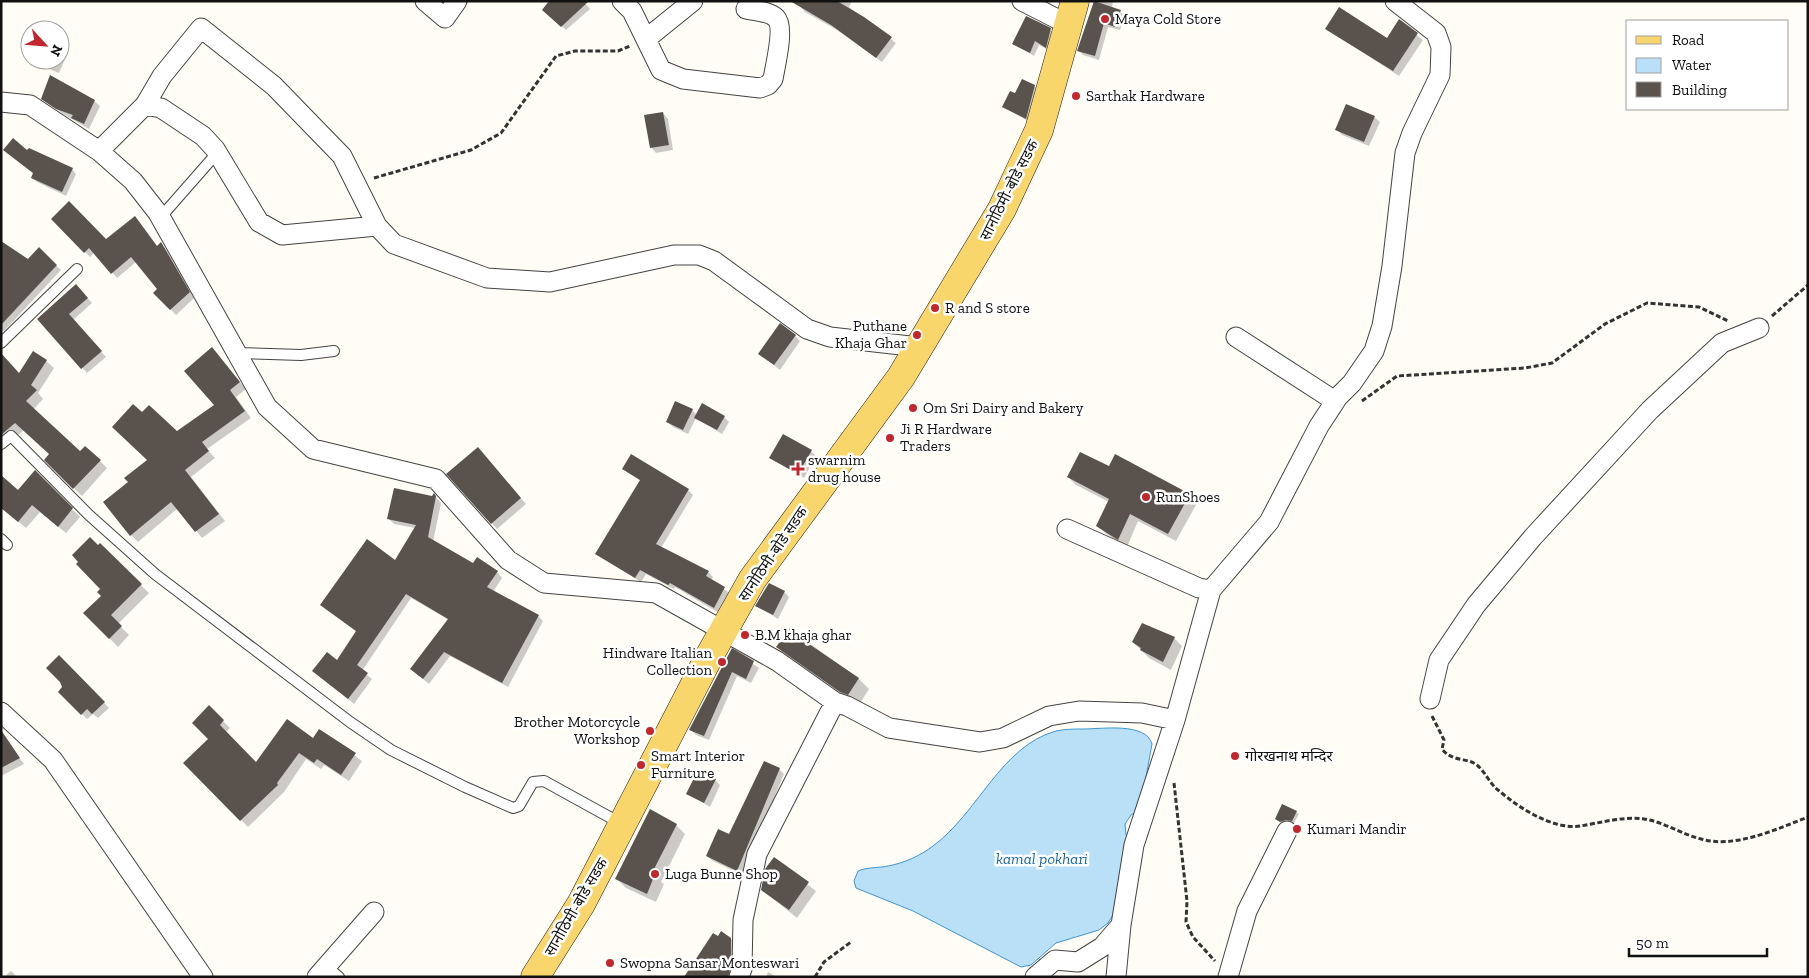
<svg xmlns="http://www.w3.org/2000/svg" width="1809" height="978" viewBox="0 0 1809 978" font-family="'Zilla Slab','Noto Sans Devanagari',serif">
<rect width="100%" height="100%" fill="#fffdf5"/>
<path fill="#b9e0f7" stroke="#3f96cf" d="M1083,729C1102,729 1146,722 1152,744L1140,810L1131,815L1125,824L1126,835L1133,843L1116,910L1108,923L1099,930L1056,943L1031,965L1021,967L913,911L856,888L854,881L858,871C867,867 879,868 888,866C904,863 920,856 933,846C978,813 1001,746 1056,731C1065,729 1074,729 1083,729Z"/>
<path fill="#0003" d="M803,1H852L849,7L896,43L882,62L837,30L805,12L800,6Z
M1096,1H1113L1112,8L1125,15L1120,30L1108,27L1099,60L1083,55L1079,51Z
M584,2L590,9L566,30L548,14Z
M1399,21L1423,40L1399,76L1327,29L1387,40Z
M1050,30L1055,34L1050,51L1039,45L1034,56L1013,44Z
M60,48L68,52L59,73L44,67L47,60H60Z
M1034,86L1039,91L1030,122L1004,107L1016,95Z
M42,98L94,101L100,106L89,129L63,114Z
M663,113L668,119L673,150L656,153L651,147Z
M1374,117L1380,122L1369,146L1342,135L1337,129Z
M4,150L28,152L72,169L76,174L66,196L37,182L33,178L34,174Z
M135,217L157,247L161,244L166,249L194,298L176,315L155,293L158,289L136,262L117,278L95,252L90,257L53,219L106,241Z
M39,249L61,270L4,331L1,329V277L28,260Z
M81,291L92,303L73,320L106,357L87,373L39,319Z
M795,336L800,341L780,370L760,354Z
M212,349L246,389L236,397L251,418L207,449L215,458L191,477L225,521L202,538L178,508L138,542L131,535L129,482L149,461L142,414L177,433L216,406Z
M46,361L54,368L38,393L43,399L33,410L80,453L100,461L107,468L82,496L46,460L51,454L24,430L4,447L1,453V364L20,374Z
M692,410L697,415L724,417L729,422L722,434L696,418L688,434L673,427L668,422Z
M811,451L816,456L804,478L771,458Z
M483,454L526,504L497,529L448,474Z
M1109,468L1189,495L1197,503L1176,541L1138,521L1127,547L1106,534L1098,526L1109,502L1076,485L1068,477Z
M624,469L688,490L693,495L661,548L708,572L713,577L711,581L730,593L719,613L675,587L674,589L646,574L641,582L597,554L641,481Z
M35,472L80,517L66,533L40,512L26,528L1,507Z
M434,495L441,503L433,542L473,565L477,559L497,572L502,578L493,592L538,616L543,621L508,687L450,656L429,684L411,669L449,620L411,598L362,671L372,679L354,704L314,671L337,661L357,632L322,605L396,562L415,528L394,524L389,519Z
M100,545L149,593L118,624L129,635L118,647L85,613L103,596L98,547Z
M784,592L789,597L778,619L757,606Z
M1174,638L1182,646L1171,670L1149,658L1133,642Z
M809,643L859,679L869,689L859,705L852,702L788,658L778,647Z
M732,650L759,668L751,683L737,676L709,740L696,735L690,729Z
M59,657L109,708L98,718L93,714L87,719L60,692L64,687Z
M209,707L230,728L226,732L256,763L313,740L320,730L362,761L349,781L324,765L321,769L306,759L284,792L248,827L185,763L210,739Z
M1,735L24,764L1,776Z
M779,769L784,774L742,875L713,861L707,856L729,836Z
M715,780L720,785L710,807L687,793Z
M1296,812L1299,814L1294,823L1283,824L1276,819Z
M676,825L685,834L661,882L664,884L656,902L626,888L617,879Z
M774,859L816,891L797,918L762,890Z
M718,937L731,939L741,949L740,977H686Z
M11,971L17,977H4Z
M768,972L777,977H766Z"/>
<path fill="#5a524d" d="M549,1H589L561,27L542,10Z
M790,1H837L864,17L892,37L876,58L831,25Z
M1094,1L1121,10L1115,27L1104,23L1095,56L1077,51Z
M1339,7L1387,38L1399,19L1418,33L1393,71L1325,29Z
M1026,16L1051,28L1046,48L1035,41L1030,53L1012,44Z
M50,75L95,100L84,124L71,118L73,115L56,109L41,99Z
M1022,79L1035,85L1026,119L1002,107L1010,91L1015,93Z
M1346,104L1375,116L1364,142L1335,130Z
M663,112L669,145L650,148L644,115Z
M13,138L27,150L29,148L73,168L62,192L31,178L33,173L3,150Z
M69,201L106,239L135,216L157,246L161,242L190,292L170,310L153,293L157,289L131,257L111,274L89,248L84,253L51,219Z
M1,241L28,259L39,247L57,265L1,325Z
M76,284L88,298L69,314L102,351L81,369L37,319Z
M780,323L796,335L774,365L758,354Z
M212,347L240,382L230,390L245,411L202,442L209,451L185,470L219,514L195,532L171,502L130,536L103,502L128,482L124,478L147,460L112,427L133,404L142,412L149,405L177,431L214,405L184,371Z
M33,351L47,360L31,385L37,390L26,401L80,451L85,446L101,460L73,489L44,460L49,454L15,423L1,435V353L19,373Z
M675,401L693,409L683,430L666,422Z
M702,403L725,416L717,430L694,418Z
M783,434L812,450L798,474L769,458Z
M478,447L521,498L491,524L446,474Z
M1080,452L1109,466L1115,454L1190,494L1168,534L1130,514L1118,540L1096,526L1109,499L1067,477Z
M631,454L689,489L656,544L709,571L706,576L725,587L714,608L670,583L668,585L640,570L635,578L595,554L640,480L622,469Z
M35,470L73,508L58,527L32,505L18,522L1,508V475L18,490Z
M394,488L432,496L434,493L436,496L428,537L473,563L477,557L498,571L487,587L539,615L502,683L444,652L423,679L410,669L448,619L406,594L357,665L368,673L348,699L312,671L327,652L337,660L356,631L320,605L367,539L395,560L416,525L387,519Z
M90,537L98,545L100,543L142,584L111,615L122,626L109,639L83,613L101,596L97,592L100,589L76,564L78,562L72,555Z
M769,583L785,591L773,615L755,606Z
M1142,623L1175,637L1163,662L1140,650L1141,648L1132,642Z
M790,628L810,642L809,644L859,678L848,695L840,692L776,647Z
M732,648L754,661L746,679L732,672L704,736L689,730Z
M59,655L105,702L92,714L87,709L81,715L58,692L62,687L60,682L46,668Z
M209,705L224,720L220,725L256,762L287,719L313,738L319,729L356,753L341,775L317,759L314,763L299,753L277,783L278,785L240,821L183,763L208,739L192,723Z
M1,730L20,758L1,768Z
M764,761L780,768L737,871L706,856L718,829L729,834Z
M698,770L716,779L704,803L686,794Z
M1282,804L1297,811L1292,821L1286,820L1280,822L1275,819Z
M650,809L677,824L652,873L655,874L647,894L615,879Z
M774,857L809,882L789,910L761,890L765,869Z
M721,931L731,938V967L728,977H684L713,933L718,936Z"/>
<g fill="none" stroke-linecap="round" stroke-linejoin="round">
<defs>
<path id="lane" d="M160,218L217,153
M1,343L77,269
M237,353L301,355L334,351
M1,444L11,436L89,515L155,574L350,722L391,750L465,787L513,808L519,806L533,782L544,781L622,824
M1,539L7,545
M326,966L339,977"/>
<path id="street" d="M425,1L445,18L457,1
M622,1L632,11L661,70L683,79L760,88L768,85L773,79C775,67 785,27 776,18C769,11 755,11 746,9
M1022,1L1069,25
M646,39L693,1
M1,102L30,105L99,151L133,181L158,213L267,407L313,449L436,479L508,560L544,583L656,593L777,661L835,702L847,706L889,728L980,742L1003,738L1049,716L1079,711L1142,713L1175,720
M145,105L162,76L201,28L274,86L342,156L377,226
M99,151L145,105L161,108L203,136L215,149L259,222L282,235L377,226L394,244L487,278L550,282L674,255H699L714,261L807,329L830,337L919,347
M1236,337L1335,401
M1067,529L1199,588L1211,590
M1430,699L1439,660L1476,605L1533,537L1650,410L1722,343L1759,328
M1,712L53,760L203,977
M317,977L374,912
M739,977L742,969L743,920L757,854L835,702
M1035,977L1055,960L1078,962L1102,947L1121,925
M1116,977L1121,925L1134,845L1175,720L1211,590L1269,522L1319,426L1338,397L1352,383L1374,351L1382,326L1392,266L1405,153L1412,133L1440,75L1441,47L1436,33L1395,1
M1228,977L1247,911L1287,831"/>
<path id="primary" d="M535,977L581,904L711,653L752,580L901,377L1002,209L1039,130L1075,1"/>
</defs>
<use href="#lane" stroke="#444" stroke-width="12"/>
<use href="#street" stroke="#444" stroke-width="21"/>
<use href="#primary" stroke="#222" stroke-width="29"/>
<path stroke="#333" stroke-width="3" stroke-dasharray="5 2.5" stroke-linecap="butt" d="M374,178L471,150L501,133L556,56L575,51H618L630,46
M1772,316L1808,285
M1362,401L1397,376L1525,368L1552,363L1605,324L1647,303L1699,307L1728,321
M1432,716L1444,740L1442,749C1453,763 1469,757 1478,766C1486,773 1490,784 1498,790C1518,807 1552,830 1580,826C1600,823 1623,816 1644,819C1664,822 1681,834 1701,839C1734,849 1777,829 1808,817
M1174,783L1187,901L1186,922L1193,937L1215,961
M815,977L824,962L851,942"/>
<use href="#lane" stroke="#fff" stroke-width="10"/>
<use href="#street" stroke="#fff" stroke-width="19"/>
<use href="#primary" stroke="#f9d66b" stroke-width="28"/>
</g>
<g fill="#c4262e" stroke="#fff" stroke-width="2">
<circle cx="1105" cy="19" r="5"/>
<circle cx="1076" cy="96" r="5"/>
<circle cx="935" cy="308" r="5"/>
<circle cx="917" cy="335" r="5"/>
<circle cx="913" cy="408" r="5"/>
<circle cx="890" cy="438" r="5"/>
<path d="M795.5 461.5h5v5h5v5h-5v5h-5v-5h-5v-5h5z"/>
<circle cx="1146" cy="497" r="5"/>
<circle cx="745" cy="635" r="5"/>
<circle cx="722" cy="662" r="5"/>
<circle cx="650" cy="731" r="5"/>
<circle cx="1235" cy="756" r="5"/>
<circle cx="641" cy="765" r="5"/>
<circle cx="1297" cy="829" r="5"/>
<circle cx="655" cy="874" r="5"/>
<circle cx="610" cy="963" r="5"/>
</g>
<g text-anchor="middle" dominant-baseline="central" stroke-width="5" stroke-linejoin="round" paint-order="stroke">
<g font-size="15" fill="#111" stroke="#fff" text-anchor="start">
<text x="1115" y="19">Maya Cold Store</text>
<text x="1086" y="96">Sarthak Hardware</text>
<text x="945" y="308">R and S store</text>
<text x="907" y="326" text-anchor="end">Puthane<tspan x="907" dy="17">Khaja Ghar</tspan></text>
<text x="923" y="408">Om Sri Dairy and Bakery</text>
<text x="900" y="429">Ji R Hardware<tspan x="900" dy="17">Traders</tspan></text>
<text x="808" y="460">swarnim<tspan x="808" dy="17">drug house</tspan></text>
<text x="1156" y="497">RunShoes</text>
<text x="755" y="635">B.M khaja ghar</text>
<text x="712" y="653" text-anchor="end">Hindware Italian<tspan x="712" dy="17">Collection</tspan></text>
<text x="640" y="722" text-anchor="end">Brother Motorcycle<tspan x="640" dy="17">Workshop</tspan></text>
<text x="651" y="756">Smart Interior<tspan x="651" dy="17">Furniture</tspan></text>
<text x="1245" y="756">गोरखनाथ मन्दिर</text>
<text x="1307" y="829">Kumari Mandir</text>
<text x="665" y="874">Luga Bunne Shop</text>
<text x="620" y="963">Swopna Sansar Monteswari</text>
</g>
<g font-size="15" fill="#111" stroke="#fff">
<text transform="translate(1009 190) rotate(-63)">सानोठिमी-बोडे सडक</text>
<text transform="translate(773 554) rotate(-56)">सानोठिमी-बोडे सडक</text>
<text transform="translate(576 907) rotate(-60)">सानोठिमी-बोडे सडक</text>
</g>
<g font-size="16" font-style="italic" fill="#1768a6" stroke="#fff">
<text x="1042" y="858">kamal pokhari</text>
</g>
</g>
<rect width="1809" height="978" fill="none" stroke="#111111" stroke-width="5"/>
<rect x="1626" y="20" width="162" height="90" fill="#ffffff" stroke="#a0a0a0"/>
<rect x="1636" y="36" width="25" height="8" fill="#f9d66b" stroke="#a0a0a0"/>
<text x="1672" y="45" font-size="15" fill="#111111">Road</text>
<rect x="1636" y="58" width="25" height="15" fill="#b9e0f7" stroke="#a0a0a0"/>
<text x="1672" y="70" font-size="15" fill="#111111">Water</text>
<rect x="1636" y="82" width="25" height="15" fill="#5a524d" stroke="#a0a0a0"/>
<text x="1672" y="95" font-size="15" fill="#111111">Building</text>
<g transform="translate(45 45) rotate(116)"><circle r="24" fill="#ffffff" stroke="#a0a0a0"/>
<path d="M0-4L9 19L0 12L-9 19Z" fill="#c4262e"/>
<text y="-8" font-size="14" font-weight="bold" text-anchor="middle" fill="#111111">N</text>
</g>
<path d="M1629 948v8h138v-8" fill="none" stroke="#111111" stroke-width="2.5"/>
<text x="1636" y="948" font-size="15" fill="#111111" stroke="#ffffff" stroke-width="4" paint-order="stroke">50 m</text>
</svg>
